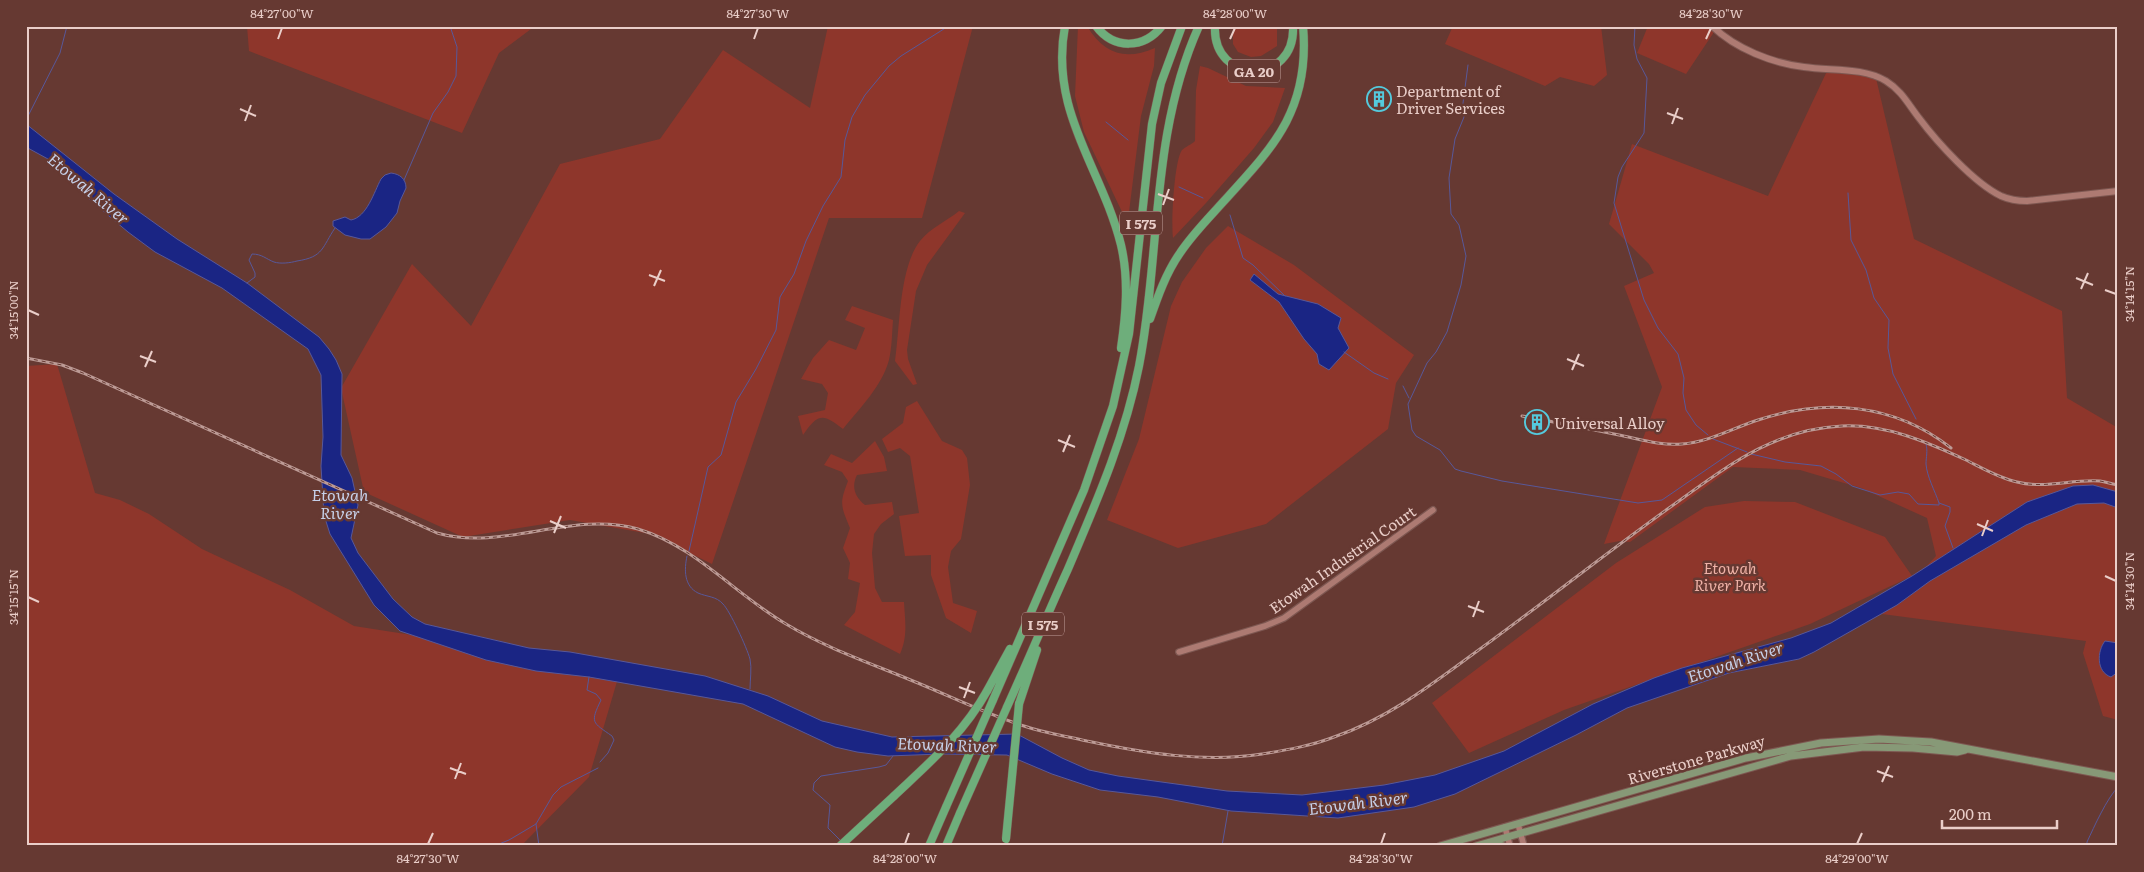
<svg xmlns="http://www.w3.org/2000/svg" width="2144" height="872" viewBox="0 0 2144 872" font-family="Literata,serif">
<rect width="100%" height="100%" fill="#663932"/>
<path fill="#8e362b" d="M247,26H535L499,53L462,133L249,51Z
M828,26H973L922,218H829L712,564L651,534L570,520L463,537L364,492L341,388L412,264L471,326L560,164L660,139L723,50L810,108Z
M1078,26H1087C1104,54 1125,61 1155,48L1154,66L1141,116L1129,212L1123,214L1084,132L1075,96Z
M1233,26H1277V46L1261,56L1251,57L1238,52L1233,44Z
M1453,26H1601L1607,75L1594,86L1560,77L1545,86L1445,44Z
M1648,26H1714L1716,29L1686,74L1637,53Z
M1200,66L1208,68L1246,86L1285,88L1273,122L1254,148L1206,203L1173,238C1171,224 1174,161 1182,150C1185,147 1192,144 1195,141L1196,90Z
M1828,69L1875,74L1914,239L2062,311L2067,398L2118,428V720L2103,716L2083,653L2086,641L1882,614L1936,556L1927,518L1861,488L1800,470L1733,467L1630,542L1620,541L1604,544L1662,387L1624,286L1654,273L1649,264L1609,224L1632,144L1768,196Z
M959,211L965,213L927,265L916,291L907,350L908,359L917,384L913,385L895,361C900,327 899,268 920,241C930,228 947,221 959,211Z
M1228,226L1294,265L1414,355L1396,383L1388,429L1266,524L1178,548L1107,520L1139,439L1171,306L1182,282L1206,248Z
M852,306L893,320C892,333 892,347 889,360C882,386 860,408 843,429C823,413 818,413 803,435L798,416L825,410L828,393L822,384L801,379L813,358L829,340L856,350L865,328L845,320Z
M57,364L95,493L120,500L149,514L202,549L290,590L354,626L463,643L618,678L589,777L521,846H26V366Z
M917,401L942,441L962,450L967,458L970,485L961,539L951,551L948,567L953,603L977,611L971,633L946,618L931,575V555L905,556L899,516L919,513L910,456L900,448L888,452L882,439L903,423L906,407Z
M875,441L884,457L887,471L857,475C851,487 855,497 865,505L892,502L894,514L881,524L874,534L872,553L875,588L882,602H904C905,621 908,636 900,654L844,625L855,612L860,583L848,579L850,563L843,548L850,528C841,506 839,504 848,481L842,472L824,465L831,454L852,463Z
M1744,501L1795,502L1885,537L1912,576L1810,624L1564,710L1469,753L1432,703L1616,563L1705,507Z"/>
<path fill="#1a2584" stroke="#585899" d="M26,124L114,194L177,239L247,283L319,337L329,349L336,360L342,374L341,455L352,478L358,505L351,538L358,553L393,599L412,617L425,624L529,648L570,652L705,676L768,696L822,721L892,737L1017,734L1062,758L1089,770L1118,776L1227,791L1302,795L1384,785L1435,775L1504,751L1593,704L1654,678L1682,668L1791,638L1831,623L1912,576L2027,502L2073,486L2093,485L2118,492V508L2104,503L2077,504L2026,525L1930,581L1897,605L1814,652L1799,659L1729,673L1627,708L1576,735L1455,794L1414,807L1338,818L1231,811L1158,797L1100,790L1052,774L1007,755L941,754L888,756L857,752L835,747L743,704L589,677L536,671L486,660L400,631L374,605L330,534L324,515L321,466L323,437L321,375L308,349L222,288L155,252L128,232L90,200L48,159L26,147Z
M391,173C400,174 406,179 406,188L400,201L397,213L386,227L370,239H361L345,235L333,226V221L345,217L351,220C367,217 374,192 381,179L385,175Z
M1254,274L1278,294L1318,304L1341,318L1338,328L1349,348L1329,370L1319,364L1317,354L1304,339L1279,302L1250,280Z
M2105,641L2118,643V672L2111,677C2096,672 2097,651 2105,641Z"/>
<g fill="none" stroke-linecap="round" stroke-linejoin="round">
<path stroke="#585899" stroke-width="1" d="M1635,26L1634,45L1637,59L1647,78L1644,133L1622,167L1618,177L1614,203L1644,300L1658,328L1678,354L1684,378L1683,393L1686,410L1696,425L1708,435
M1468,65L1463,103L1464,117L1455,139L1449,178L1451,214L1459,225L1466,256L1461,285L1447,332L1436,352L1427,363L1408,404L1412,430L1416,436L1440,450L1455,469L1461,471L1502,481L1638,503L1662,500L1738,448
M26,120L60,53L67,26
M1106,122L1128,140
M404,180L433,113L448,92L456,76L457,47L450,26
M1179,187L1203,198
M1848,193L1851,240L1866,270L1874,298L1889,320L1888,348L1893,374L1916,419
M1230,215L1243,258L1253,265L1285,296
M247,283L255,277V273L249,260L252,254C262,254 266,259 274,262C280,264 290,263 297,261C324,257 322,247 335,228
M1344,352L1374,373L1388,379
M1403,386L1409,398
M1713,439L1747,452
M1926,444C1928,451 1926,457 1926,464C1927,477 1935,491 1939,503L1950,507V512L1945,526L1953,548
M1751,454L1785,462L1821,466L1836,474L1852,486L1880,495L1898,492L1909,494L1918,504L1939,505V503
M689,551L708,467L721,455L736,402L756,369L776,330L780,297L794,274L806,241L823,206L841,177L845,140L852,117L865,95L889,66L901,56L947,27
M687,556C684,570 684,586 698,593C707,597 716,596 723,604C730,611 747,648 750,659C752,668 750,680 750,689
M589,677L587,690L596,694L601,700C590,723 592,722 612,736L614,740L608,753L600,762
M536,824L539,846
M840,840L828,828L830,805L813,790L814,783L821,776L879,767L886,765L893,756
M494,846L509,840L536,824L553,795L561,787L598,768
M1222,846L1228,811
M2087,846V842C2094,827 2107,798 2118,787"/>
<defs>
<path id="tertiary" d="M1179,652L1265,626L1284,618L1433,510
M1518,824L1524,846
M1505,827L1510,846"/>
<path id="secondary" d="M1712,26C1736,49 1772,63 1804,67C1831,71 1863,67 1886,81C1902,91 1908,104 1919,118C1937,142 1974,183 2001,196C2010,200 2018,201 2027,201L2118,191"/>
<path id="primary" d="M1490,843L1503,846
M1440,846L1746,758L1821,743L1879,739L1931,742L2118,777
M1476,846L1791,756L1864,747L1913,748L1957,752L1965,750"/>
<path id="motorway" d="M1065,26C1049,112 1102,168 1121,245C1129,279 1126,314 1121,348
M1096,26C1114,50 1144,49 1162,26
M1215,26C1212,85 1296,86 1293,26
M1150,319C1158,296 1166,273 1180,253C1190,238 1202,225 1214,212C1268,152 1311,115 1303,26
M987,691L1010,649
M993,700L1084,490L1113,406L1129,334L1152,124L1161,83L1182,26
M1019,704L1037,650
M1007,707C1028,661 1047,615 1068,569C1096,503 1125,437 1139,366C1161,252 1150,135 1199,26
M840,846L894,796
M929,846L946,807
M946,846L960,813"/>
</defs>
<use href="#tertiary" stroke="#7d5751" stroke-width="8"/>
<use href="#secondary" stroke="#7d5751" stroke-width="8"/>
<use href="#primary" stroke="#7d5751" stroke-width="9"/>
<use href="#motorway" stroke="#7d5751" stroke-width="9"/>
<use href="#tertiary" stroke="#ad7a72" stroke-width="5.5"/>
<use href="#secondary" stroke="#ad7a72" stroke-width="6"/>
<use href="#primary" stroke="#879977" stroke-width="7"/>
<use href="#motorway" stroke="#6eae7b" stroke-width="8"/>
<defs>
<path id="rail" d="M26,358L62,365L83,373L437,533C504,552 571,510 638,529C695,546 736,595 786,624C826,648 870,663 913,681C950,696 986,714 1024,726C1044,733 1066,736 1087,741C1144,753 1204,763 1262,754C1286,750 1311,746 1334,737C1393,717 1441,677 1491,641C1551,597 1609,551 1669,508C1724,469 1772,429 1842,426C1886,424 1927,442 1966,460C1982,468 1999,478 2017,482C2044,489 2072,479 2100,481C2106,482 2112,484 2118,485
M1522,416C1554,422 1586,428 1619,435C1639,439 1661,446 1682,444C1709,442 1733,428 1758,420C1825,398 1894,403 1951,448"/>
</defs>
<use href="#rail" stroke="#bc9a95" stroke-width="3"/>
<use href="#rail" stroke="#663932" stroke-width="1" stroke-dasharray="4" stroke-linecap="butt"/>
<defs>
<path id="motorway-bridge" d="M894,796C930,762 963,734 987,691
M946,807L993,700
M960,813L1007,707
M1006,839L1019,704"/>
</defs>
<use href="#motorway-bridge" stroke="#7d5751" stroke-width="9" stroke-linecap="butt"/>
<use href="#motorway-bridge" stroke="#6eae7b" stroke-width="8"/>
</g>
<path fill="none" stroke="#eacec9" stroke-width="2" d="M278,39L282,28M754,39L758,28M1230,39L1235,28M1706,39L1711,28M240,109L256,116M1667,113L1683,119M245,121L251,105M1672,124L1678,108M1158,194L1174,200M1163,205L1169,189M649,275L665,281M2076,278L2093,285M654,286L661,270M2081,289L2088,273M2105,290L2116,294M28,310L39,315M140,356L156,362M1567,359L1584,366M145,367L152,351M1572,370L1579,354M1058,440L1075,447M1063,452L1070,435M550,521L566,528M1977,524L1993,531M554,533L561,516M1982,536L1988,520M2105,576L2116,581M28,597L39,602M1468,606L1484,612M1473,617L1479,601M959,687L975,693M964,698L970,682M450,768L466,774M1877,771L1893,777M455,779L461,763M1882,782L1889,766M428,844L433,833M905,844L909,833M1381,844L1385,833M1857,844L1862,833"/>
<defs>
<symbol id="building-ring" viewBox="-11 -11 22 22"><circle r="9.5" fill="#663932" stroke="#54cadd" stroke-width="1.5"/><path d="M-4-6H4V6H1V3H-1V6H-4ZM-2.5-4.3h1.7v1.8h-1.7ZM.8-4.3h1.7v1.8H.8ZM-2.5-1h1.7V.8h-1.7ZM.8-1h1.7V.8H.8Z" fill="#54cadd"/></symbol>
</defs>
<g fill-rule="evenodd">
<use href="#building-ring" x="1365" y="85" width="28" height="28"/>
<use href="#building-ring" x="1523" y="408" width="28" height="28"/>
</g>
<g text-anchor="middle" dominant-baseline="central" stroke-width="5" stroke-linejoin="round" paint-order="stroke">
<g fill="#663932" stroke="#c2a19c" stroke-width="1">
<rect x="1228" y="59.5" width="52" height="23" rx="4"/>
<rect x="1120" y="211.5" width="42" height="23" rx="4"/>
<rect x="1022" y="612.5" width="42" height="23" rx="4"/>
</g>
<g font-size="14" font-weight="bold" fill="#eacec9">
<text x="1254" y="71">GA 20</text>
<text x="1141" y="223">I 575</text>
<text x="1043" y="624">I 575</text>
</g>
<g font-size="15" fill="#eacec9" stroke="#663932" text-anchor="start">
<text x="1396" y="90">Department of<tspan x="1396" dy="17">Driver Services</tspan></text>
<text x="1554" y="422">Universal Alloy</text>
</g>
<g font-size="15" fill="#eacec9" stroke="#663932">
<text transform="translate(1342 559) rotate(-35)">Etowah Industrial Court</text>
<text transform="translate(1696 759) rotate(-16)">Riverstone Parkway</text>
</g>
<g font-size="15" font-style="italic" fill="#f0b2a7" stroke="#663932">
<text x="1730" y="567">Etowah<tspan x="1730" dy="17">River Park</tspan></text>
</g>
<g font-size="16" font-style="italic" fill="#c6d0e9" stroke="#663932">
<text transform="translate(89 188) rotate(40)">Etowah River</text>
<text x="340" y="494">Etowah<tspan x="340" dy="18">River</tspan></text>
<text transform="translate(1735 661) rotate(-18)">Etowah River</text>
<text transform="translate(947 744) rotate(2)">Etowah River</text>
<text transform="translate(1358 802) rotate(-7)">Etowah River</text>
</g>
</g>
<rect width="2144" height="872" fill="none" stroke="#663932" stroke-width="55"/>
<path d="M1942 820v8h115v-8" fill="none" stroke="#eacec9" stroke-width="2.5"/>
<text x="1949" y="820" font-size="15" fill="#eacec9" stroke="#663932" stroke-width="4" paint-order="stroke">200 m</text>
<rect x="28" y="28" width="2088" height="816" fill="none" stroke="#eacec9" stroke-width="2"/>
<g font-size="12" text-anchor="middle" fill="#eacec9">
<text x="282" y="18">84°27'00"W</text>
<text x="758" y="18">84°27'30"W</text>
<text x="1235" y="18">84°28'00"W</text>
<text x="1711" y="18">84°28'30"W</text>
<text transform="translate(2130 294) rotate(-90)" y="4">34°14'15"N</text>
<text transform="translate(14 310) rotate(-90)" y="4">34°15'00"N</text>
<text transform="translate(2130 581) rotate(-90)" y="4">34°14'30"N</text>
<text transform="translate(14 597) rotate(-90)" y="4">34°15'15"N</text>
<text x="428" y="863">84°27'30"W</text>
<text x="905" y="863">84°28'00"W</text>
<text x="1381" y="863">84°28'30"W</text>
<text x="1857" y="863">84°29'00"W</text>
</g>
</svg>
